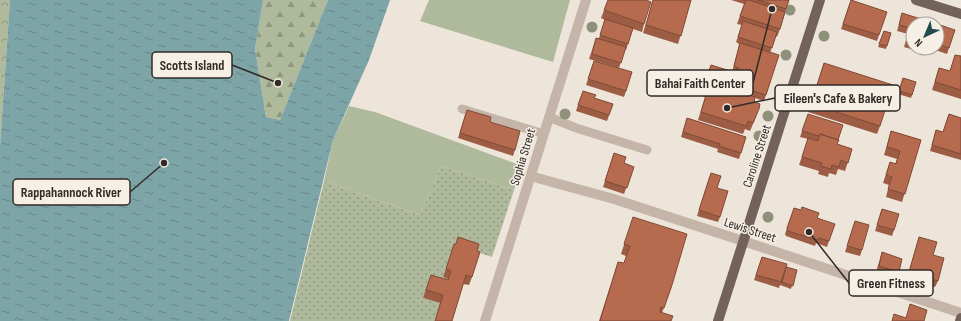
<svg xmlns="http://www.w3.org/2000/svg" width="961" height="321" viewBox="0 0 961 321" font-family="'Sofia Sans Condensed',sans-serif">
<defs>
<pattern id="forest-firs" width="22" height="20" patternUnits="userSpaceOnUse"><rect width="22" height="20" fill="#afba9c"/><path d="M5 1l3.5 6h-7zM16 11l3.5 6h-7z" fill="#8f977f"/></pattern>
<pattern id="park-crowns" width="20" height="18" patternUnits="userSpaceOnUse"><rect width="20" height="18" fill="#afba9c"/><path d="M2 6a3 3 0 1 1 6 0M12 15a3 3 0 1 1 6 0" fill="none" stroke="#8f977f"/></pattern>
<pattern id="garden-dots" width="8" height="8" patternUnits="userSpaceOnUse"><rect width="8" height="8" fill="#afba9c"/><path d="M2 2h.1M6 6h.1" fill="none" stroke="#8f977f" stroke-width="1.8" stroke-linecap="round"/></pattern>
<pattern id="water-ripples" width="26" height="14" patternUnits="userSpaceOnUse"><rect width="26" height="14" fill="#7da4a7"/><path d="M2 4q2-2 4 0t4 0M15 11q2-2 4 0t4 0" fill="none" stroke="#678688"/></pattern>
</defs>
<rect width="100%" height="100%" fill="#eee5da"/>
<path fill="#afba9c" d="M429,0H570L553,62L420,21Z
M349,106L375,112L522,166L514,190L441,166L420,215L324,181L333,140Z"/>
<path fill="url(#forest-firs)" d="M263,0H328L280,120L266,117L255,49Z"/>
<path fill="url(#park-crowns)" d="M0,0H10L0,146Z"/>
<path fill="url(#garden-dots)" d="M441,166L514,190L492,257L455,245L451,252L443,277L448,279L445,288L423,298L440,303L435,321H290L324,181L420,215Z"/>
<path fill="url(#water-ripples)" d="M10,0H263L255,49L266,117L280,120L328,0H390L369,60L333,140L289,321H0V146Z"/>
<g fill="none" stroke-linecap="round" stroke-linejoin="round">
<path stroke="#c4b5a8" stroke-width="9" d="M462,109L544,134
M549,117L576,128L647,150"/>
<path stroke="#c4b5a8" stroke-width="10" d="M530,176L614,199L743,241L961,313
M485,321L586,0"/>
<path stroke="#72625a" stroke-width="10" d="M916,0L961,14
M718,321L820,0
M960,321L961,318"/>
</g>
<g fill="#8f917b">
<circle cx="790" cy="10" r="5.5"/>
<circle cx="592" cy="27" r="5.5"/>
<circle cx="824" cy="36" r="5.5"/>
<circle cx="786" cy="55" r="5.5"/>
<circle cx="565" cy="114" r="5.5"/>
<circle cx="768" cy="116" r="5.5"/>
<circle cx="759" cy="136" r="5.5"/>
<circle cx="768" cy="217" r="5.5"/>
</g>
<path fill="#9d5c44" d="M608,0L644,24L642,32L633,29L626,50L625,49L619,68L589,59L596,38H599L605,20L601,18Z
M653,0H691L678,44L643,33Z
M731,0H789L780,29L777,37L776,36L770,53L766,95L764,101L755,98L754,102L756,117L750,131L745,129L743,134L698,120L705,97L680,89L686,72L706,78L711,65L732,72L738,49L739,44L736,42L742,25L737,24L744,4Z
M851,0L879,35L877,41L841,29Z
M902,13L913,24V48H915L914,50L904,47L908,34L897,31Z
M937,24L949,48L947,54L929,48H937Z
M884,31L891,33L886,49L878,47Z
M955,55L961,56V99L932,90L939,68L950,71Z
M594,61L626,91L624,97L586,85Z
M824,63L880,126L877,134L808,112Z
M903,78L916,82L911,98L898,94Z
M581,96L594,98L613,104L607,121L576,111Z
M808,114L837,144L852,149L845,171L838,169L836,175L829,173L828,177L818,174L819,171L799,165L808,139L800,137Z
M949,114L961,118V160L930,151L936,130L943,132Z
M465,115L515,150L513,156L458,138Z
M687,118L746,137L739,159L717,152L718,149L681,137Z
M891,131L921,140L902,202L886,197L889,185L883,183L890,162L895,164L897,159L884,155Z
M614,153L624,163L634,167L624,194L603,187Z
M709,178L717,188L720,217L718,222L697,216Z
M794,208L817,218L829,241L827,247L816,243L815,246L786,236L785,234Z
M882,209L894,230L892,236L875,231Z
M633,217L672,285L662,313L671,321H599L618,262L624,263L626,256L621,254Z
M855,221L862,250L860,256L845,252Z
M919,237L933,255L938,281L935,287L907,278Z
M454,244L477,251L472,277L469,285L463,284L452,321H435L440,303L423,298L431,275L448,280V279L443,277Z
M882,252L899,272L897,278L876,272Z
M762,257L786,267L797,270L791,289L780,285L779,288L754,280Z"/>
<path fill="#b66b4f" stroke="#7f4b37" d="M608,0H646L651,2L644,24L604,10Z
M653,0H691L681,36L646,25Z
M746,0H749L785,12L780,29L740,16Z
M758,0H789L786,9Z
M851,0L887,12L879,35L843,24Z
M902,13L924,20L922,24H913V44L906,42L910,28L899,25Z
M605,19L633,28L628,44L600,35Z
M743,21L777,32L772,48L738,37Z
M937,24L955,30L949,48L937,44Z
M884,31L891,33L887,46L879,44Z
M596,38L626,47L621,63L592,54Z
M740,43L779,55L766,95L707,76L711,65L737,73L739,68L734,66Z
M955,55L961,56V90L935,82L939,68L950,71Z
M594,61L632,72L626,91L588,79Z
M824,63L893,85L880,126L811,104Z
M686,72L727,85L726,88L755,97L754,102L760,104L759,109L753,123L748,121L746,126L701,112L708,89L683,81Z
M903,78L916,82L912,95L899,91Z
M583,91L596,95L594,98L613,104L609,115L578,105Z
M467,110L491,117L490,122L520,131L515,150L460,133Z
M808,114L843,125L838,140L820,134L819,136L802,131Z
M949,114L961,118V154L932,145L936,130L943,132Z
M687,118L746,137L741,153L719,146L720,144L683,132Z
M891,131L921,140L905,194L888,189L892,177L886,175L890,162L896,164L900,151L887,147Z
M820,134L839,140L837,144L852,149L848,163L841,160L839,167L832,165L831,169L821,166L822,163L802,157L808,138L818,141Z
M614,153L626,157L624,163L634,167L627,188L605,181Z
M711,173L721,176L717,188L728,191L720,217L699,210Z
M802,207L819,213L817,218L835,224L829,241L818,238L817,240L788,231L787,228L794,208L801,210Z
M882,209L899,214L894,230L877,225Z
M633,217L687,234L672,285L664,308L661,307L660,312L673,316L671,321H600L618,262L624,263L630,246L624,244Z
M855,221L869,225L862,250L847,246Z
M458,237L479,244L477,251L480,252L472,277L466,275L452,321H435L443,295L426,290L431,275L448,280L451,271L446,269L454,244H456Z
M919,237L937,242L933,255L944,258L938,281L909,272Z
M882,252L902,259L899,272L879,266Z
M762,257L787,264L782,282L756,275Z
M786,267L797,270L793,286L781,282Z
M910,304L927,310L924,321H892L894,314L906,318Z"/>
<g text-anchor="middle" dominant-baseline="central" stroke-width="3" stroke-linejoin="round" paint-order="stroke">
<g font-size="13" fill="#322a27" stroke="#f6efe5">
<text transform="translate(757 156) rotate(-72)">Caroline Street</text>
<text transform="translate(523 157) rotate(-73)">Sophia Street</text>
<text transform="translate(750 230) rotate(18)">Lewis Street</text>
</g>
</g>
<path fill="none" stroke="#322a27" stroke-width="1.5" d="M278 83L232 65M772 9L753 83M727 108L775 98M164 163L130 192M809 232L849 283"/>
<g fill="#322a27" stroke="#f6efe5" stroke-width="1.5">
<circle cx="278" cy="83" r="4"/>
<circle cx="772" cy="9" r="4"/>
<circle cx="727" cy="108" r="4"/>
<circle cx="164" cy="163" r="4"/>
<circle cx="809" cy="232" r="4"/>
</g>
<g fill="#f6efe5" stroke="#322a27" stroke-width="1.5">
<rect x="152" y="52" width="80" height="26" rx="4"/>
<rect x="647" y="70" width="106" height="26" rx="4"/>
<rect x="775" y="85" width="125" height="26" rx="4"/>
<rect x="13" y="179" width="117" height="26" rx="4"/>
<rect x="849" y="270" width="84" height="26" rx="4"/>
</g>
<g font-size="14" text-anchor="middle" font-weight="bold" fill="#322a27">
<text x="192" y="70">Scotts Island</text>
<text x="700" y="88">Bahai Faith Center</text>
<text x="838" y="103">Eileen's Cafe &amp; Bakery</text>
<text x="71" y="197">Rappahannock River</text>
<text x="891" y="288">Green Fitness</text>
</g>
<g transform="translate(925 36) rotate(224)"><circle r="19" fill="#f6efe5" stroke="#a8a099"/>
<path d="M0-3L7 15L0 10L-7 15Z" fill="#224a4e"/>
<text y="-6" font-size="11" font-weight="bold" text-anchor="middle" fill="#322a27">N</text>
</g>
</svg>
